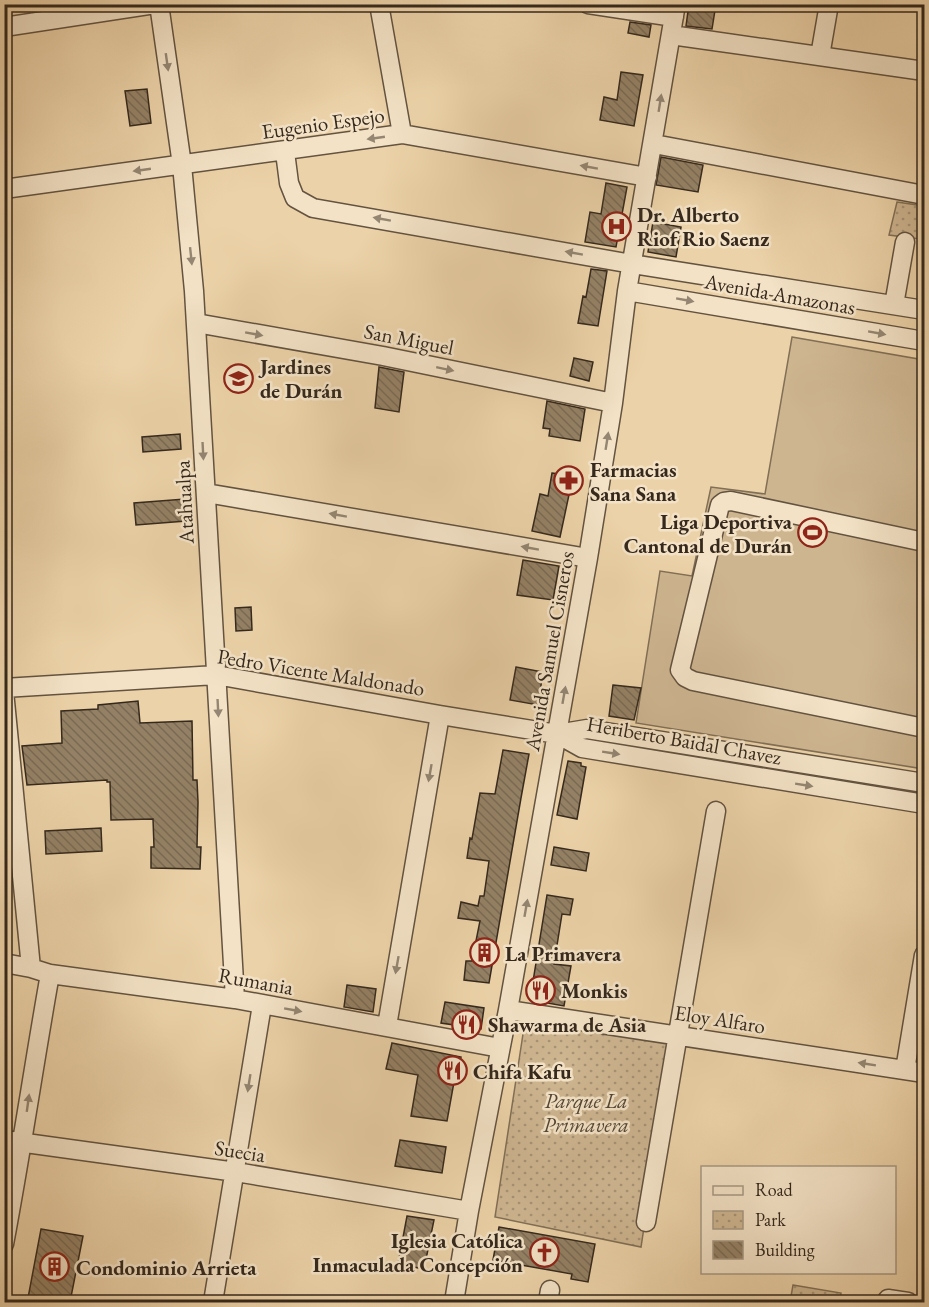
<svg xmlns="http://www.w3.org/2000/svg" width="929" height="1307" viewBox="0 0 929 1307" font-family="'EB Garamond',serif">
<defs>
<pattern id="park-dots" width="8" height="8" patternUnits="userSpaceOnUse" patternTransform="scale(1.5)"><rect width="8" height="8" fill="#cdb590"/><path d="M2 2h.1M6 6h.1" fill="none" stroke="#a79375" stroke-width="1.8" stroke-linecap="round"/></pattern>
<pattern id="building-back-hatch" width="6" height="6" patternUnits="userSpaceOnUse" patternTransform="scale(1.5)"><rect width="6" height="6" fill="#948165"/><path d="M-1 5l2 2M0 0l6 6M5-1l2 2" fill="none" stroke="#7a6a53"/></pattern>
</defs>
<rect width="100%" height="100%" fill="#ecd2a8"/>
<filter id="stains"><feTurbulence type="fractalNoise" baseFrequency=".00333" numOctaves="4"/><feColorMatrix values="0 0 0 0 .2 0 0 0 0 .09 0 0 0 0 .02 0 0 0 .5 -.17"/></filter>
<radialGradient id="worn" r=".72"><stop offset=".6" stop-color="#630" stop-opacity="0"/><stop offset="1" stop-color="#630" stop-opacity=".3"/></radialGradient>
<path fill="#cdb590" stroke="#816f56" stroke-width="1.5" d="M792,337L924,360V769L636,723L660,571L692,576L711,487L765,494Z"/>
<path fill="url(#park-dots)" stroke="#816f56" stroke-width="1.5" d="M897,202L924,206L920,239L889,235Z
M525,1021L672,1043L641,1247L495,1217Z
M793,1285L841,1293L840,1302H790Z"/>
<path fill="url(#building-back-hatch)" stroke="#35291d" stroke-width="1.5" d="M689,4H716L712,29L686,26Z
M630,22L651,25L649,37L628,33Z
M621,72L643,75L634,126L600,120L604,97L617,100Z
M147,89L151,123L130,126L125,91Z
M661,157L703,165L698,192L656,185Z
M606,183L627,187L616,247L585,242L590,212L601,214Z
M653,222L681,227L676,257L648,252Z
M591,269L607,271L598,326L578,323L583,296L586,297Z
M574,358L593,362L589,381L570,376Z
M379,367L404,372L399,412L375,408Z
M547,401L585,409L580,441L549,436L550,429L543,428Z
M180,434L181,449L143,452L142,437Z
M552,473L573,476L560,537L532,531L540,494L548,496Z
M185,499L186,521L136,525L134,503Z
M523,560L559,566L553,600L517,595Z
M251,607L252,630L236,631L235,608Z
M516,667L543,672L538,705L510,700Z
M613,685L641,688L634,720L609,716Z
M138,701L140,723L192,721L193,780H197L198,802L197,847H201L200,869L151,868V847H154L153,819L111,820L110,782H107V780L27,785L22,746L62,743L61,711L98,709V705Z
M503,750L529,754L521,798L489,983L464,980L466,961H472L480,921L458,918L461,902L478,906L480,896H484L489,861L467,858L470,838L472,839L480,793L495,794Z
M568,761L581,763V766L586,767L577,819L557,815Z
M101,828L102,851L46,854L45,831Z
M554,847L589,853L586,871L551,865Z
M547,895L573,899L570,915L562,914L554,964L571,966L564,1006L530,1000Z
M347,985L376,989L373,1012L344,1007Z
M445,1002L484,1008L481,1029L441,1023Z
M392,1043L461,1057L456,1082H454L447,1121L411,1116L418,1075L386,1069Z
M400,1140L446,1147L442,1173L395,1166Z
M407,1216L434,1220L424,1269L398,1264Z
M499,1227L595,1244L588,1282L571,1279L572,1274L493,1260Z
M41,1229L83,1236L70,1302H52L28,1298Z"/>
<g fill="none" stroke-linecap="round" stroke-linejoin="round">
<defs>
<path id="minor" d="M159,4L182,165L194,291L235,999
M379,4L402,134
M588,4L674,17
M4,27L155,4
M671,35L924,71
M820,56L829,4
M654,144L924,195
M285,152L289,183L295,198L313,208L632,264L924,310
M4,189L402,134L647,177
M627,291L924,341
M894,305L905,242
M196,323L383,356L613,403
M206,493L588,558
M924,542L731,501L724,502L720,505L680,670L685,677L693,681L924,728
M4,688L216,675L440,715L557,734L587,729L924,783
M4,691L31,968
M557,734L582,748L924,804
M4,963L31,968L50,974L235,999L500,1048
M508,1010L924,1073
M387,1026L440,715
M905,1070L924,955
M4,1140L236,1172L469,1211
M646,1222L716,811
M4,1244C21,1154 34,1064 50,974
M888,1299L908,1302
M213,1302L262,1005
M454,1302L469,1211L508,1010L588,558L613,403L627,291L676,4
M548,1302L550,1290"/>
</defs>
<use href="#minor" stroke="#635340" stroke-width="21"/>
<use href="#minor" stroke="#f3e2c6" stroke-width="18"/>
</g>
<defs><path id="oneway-solid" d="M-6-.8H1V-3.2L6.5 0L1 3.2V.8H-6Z" transform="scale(1.5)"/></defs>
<g fill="#948672">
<use href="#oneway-solid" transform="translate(167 62) rotate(82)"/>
<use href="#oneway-solid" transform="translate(660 103) rotate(-81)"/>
<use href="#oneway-solid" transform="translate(376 138) rotate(172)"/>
<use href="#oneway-solid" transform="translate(589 167) rotate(-170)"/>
<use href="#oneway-solid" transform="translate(142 170) rotate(172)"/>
<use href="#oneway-solid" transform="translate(382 219) rotate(-170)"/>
<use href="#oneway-solid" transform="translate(574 253) rotate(-170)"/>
<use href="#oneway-solid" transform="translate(191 256) rotate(84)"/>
<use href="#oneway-solid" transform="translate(685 300) rotate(10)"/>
<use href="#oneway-solid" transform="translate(877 333) rotate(10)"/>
<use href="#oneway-solid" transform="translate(254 334) rotate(10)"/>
<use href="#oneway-solid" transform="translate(445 369) rotate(12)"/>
<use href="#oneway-solid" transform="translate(607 441) rotate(-81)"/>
<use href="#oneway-solid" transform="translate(203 451) rotate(87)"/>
<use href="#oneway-solid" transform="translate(338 515) rotate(-170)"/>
<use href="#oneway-solid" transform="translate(530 548) rotate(-170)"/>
<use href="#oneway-solid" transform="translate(564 695) rotate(-80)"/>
<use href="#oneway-solid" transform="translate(218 708) rotate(87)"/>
<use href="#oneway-solid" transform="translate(611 753) rotate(9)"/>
<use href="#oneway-solid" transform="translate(430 773) rotate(100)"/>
<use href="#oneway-solid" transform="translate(804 785) rotate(9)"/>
<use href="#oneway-solid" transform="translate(526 908) rotate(-80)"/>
<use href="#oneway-solid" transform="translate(397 965) rotate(100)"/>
<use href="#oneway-solid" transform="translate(293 1010) rotate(10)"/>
<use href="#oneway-solid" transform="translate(867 1064) rotate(-171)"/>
<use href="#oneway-solid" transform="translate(249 1083) rotate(99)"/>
<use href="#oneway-solid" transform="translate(28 1103) rotate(-82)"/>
</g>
<defs>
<symbol id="hospital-ring" viewBox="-11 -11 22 22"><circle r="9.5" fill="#f3e2c6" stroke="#8f2418" stroke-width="1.5"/><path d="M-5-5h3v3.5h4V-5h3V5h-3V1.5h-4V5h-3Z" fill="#8f2418"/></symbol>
<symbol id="school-ring" viewBox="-11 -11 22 22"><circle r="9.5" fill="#f3e2c6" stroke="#8f2418" stroke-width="1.5"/><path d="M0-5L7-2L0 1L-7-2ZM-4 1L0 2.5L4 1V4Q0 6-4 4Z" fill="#8f2418"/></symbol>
<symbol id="pharmacy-ring" viewBox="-11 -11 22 22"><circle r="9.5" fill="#f3e2c6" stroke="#8f2418" stroke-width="1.5"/><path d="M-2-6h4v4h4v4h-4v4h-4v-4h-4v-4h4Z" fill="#8f2418"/></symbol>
<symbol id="stadium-ring" viewBox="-11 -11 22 22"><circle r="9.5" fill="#f3e2c6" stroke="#8f2418" stroke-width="1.5"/><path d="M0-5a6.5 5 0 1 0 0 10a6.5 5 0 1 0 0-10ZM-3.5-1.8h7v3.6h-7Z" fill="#8f2418"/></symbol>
<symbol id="building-ring" viewBox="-11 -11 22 22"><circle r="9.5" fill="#f3e2c6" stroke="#8f2418" stroke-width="1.5"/><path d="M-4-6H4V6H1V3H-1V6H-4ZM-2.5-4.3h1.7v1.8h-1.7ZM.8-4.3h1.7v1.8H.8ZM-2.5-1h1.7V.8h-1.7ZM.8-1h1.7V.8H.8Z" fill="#8f2418"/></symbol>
<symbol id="restaurant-ring" viewBox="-11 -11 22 22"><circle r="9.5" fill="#f3e2c6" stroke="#8f2418" stroke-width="1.5"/><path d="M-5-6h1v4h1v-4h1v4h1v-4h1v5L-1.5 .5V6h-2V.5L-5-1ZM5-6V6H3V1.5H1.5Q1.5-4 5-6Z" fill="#8f2418"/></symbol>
<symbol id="church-ring" viewBox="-11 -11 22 22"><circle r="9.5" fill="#f3e2c6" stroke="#8f2418" stroke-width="1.5"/><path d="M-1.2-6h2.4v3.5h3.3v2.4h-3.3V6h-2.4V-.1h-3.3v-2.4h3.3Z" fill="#8f2418"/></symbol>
</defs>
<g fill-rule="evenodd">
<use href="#hospital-ring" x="600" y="210" width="33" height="33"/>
<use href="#school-ring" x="222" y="362" width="33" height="33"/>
<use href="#pharmacy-ring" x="552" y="464" width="33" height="33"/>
<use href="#stadium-ring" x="796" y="516" width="33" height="33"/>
<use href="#building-ring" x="468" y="936" width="33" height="33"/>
<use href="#restaurant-ring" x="524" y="974" width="33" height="33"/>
<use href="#restaurant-ring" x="450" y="1008" width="33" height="33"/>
<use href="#restaurant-ring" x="436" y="1054" width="33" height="33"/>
<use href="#church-ring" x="528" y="1236" width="33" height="33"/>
<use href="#building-ring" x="38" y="1250" width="33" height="33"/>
</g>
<g text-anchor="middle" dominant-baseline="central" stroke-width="5" stroke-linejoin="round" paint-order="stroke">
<g font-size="21" fill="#35291d" stroke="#f3e2c6">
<text transform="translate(323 123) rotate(-8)">Eugenio Espejo</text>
<text transform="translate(780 294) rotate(10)">Avenida Amazonas</text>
<text transform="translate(409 339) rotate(11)">San Miguel</text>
<text transform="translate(184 502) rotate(-93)">Atahualpa</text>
<text transform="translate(549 651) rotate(-80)">Avenida Samuel Cisneros</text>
<text transform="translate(321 672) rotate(9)">Pedro Vicente Maldonado</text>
<text transform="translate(684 740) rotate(10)">Heriberto Baidal Chavez</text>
<text transform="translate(256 981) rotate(10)">Rumania</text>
<text transform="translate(720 1019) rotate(9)">Eloy Alfaro</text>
<text transform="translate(240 1151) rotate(9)">Suecia</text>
</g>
<g font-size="21" font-weight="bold" fill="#35291d" stroke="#f3e2c6" text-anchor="start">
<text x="637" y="214">Dr. Alberto<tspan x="637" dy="24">Riof Rio Saenz</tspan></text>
<text x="260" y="366">Jardines<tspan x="260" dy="24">de Durán</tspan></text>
<text x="590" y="469">Farmacias<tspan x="590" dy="24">Sana Sana</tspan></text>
<text x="792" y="521" text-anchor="end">Liga Deportiva<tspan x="792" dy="24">Cantonal de Durán</tspan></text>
<text x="505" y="953">La Primavera</text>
<text x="561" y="990">Monkis</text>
<text x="488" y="1024">Shawarma de Asia</text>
<text x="473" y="1071">Chifa Kafu</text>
<text x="523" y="1240" text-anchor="end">Iglesia Católica<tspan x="523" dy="24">Inmaculada Concepción</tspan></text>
<text x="76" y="1267">Condominio Arrieta</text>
</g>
<g font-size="21" font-style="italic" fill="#534534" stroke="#f3e2c6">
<text x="586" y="1100">Parque La<tspan x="586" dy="24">Primavera</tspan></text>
</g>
</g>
<rect width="929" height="1307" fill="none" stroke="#ecd2a8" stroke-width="24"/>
<rect x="6" y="6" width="917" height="1295" fill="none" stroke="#35291d" stroke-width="3"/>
<rect x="12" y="12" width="905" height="1283" fill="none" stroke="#35291d" stroke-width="1.5"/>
<rect x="701" y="1166" width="195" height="108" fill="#f3e2c6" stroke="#a79882" stroke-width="1.5"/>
<rect x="713" y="1186" width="30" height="9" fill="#f3e2c6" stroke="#a79882" stroke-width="1.5"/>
<text x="755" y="1196" font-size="18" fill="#35291d">Road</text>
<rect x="713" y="1211" width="30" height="18" fill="url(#park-dots)" stroke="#a79882" stroke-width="1.5"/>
<text x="755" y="1226" font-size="18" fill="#35291d">Park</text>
<rect x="713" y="1241" width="30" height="18" fill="url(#building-back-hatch)" stroke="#a79882" stroke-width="1.5"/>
<text x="755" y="1256" font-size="18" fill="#35291d">Building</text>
<rect width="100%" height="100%" filter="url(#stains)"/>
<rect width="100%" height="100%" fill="url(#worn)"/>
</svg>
